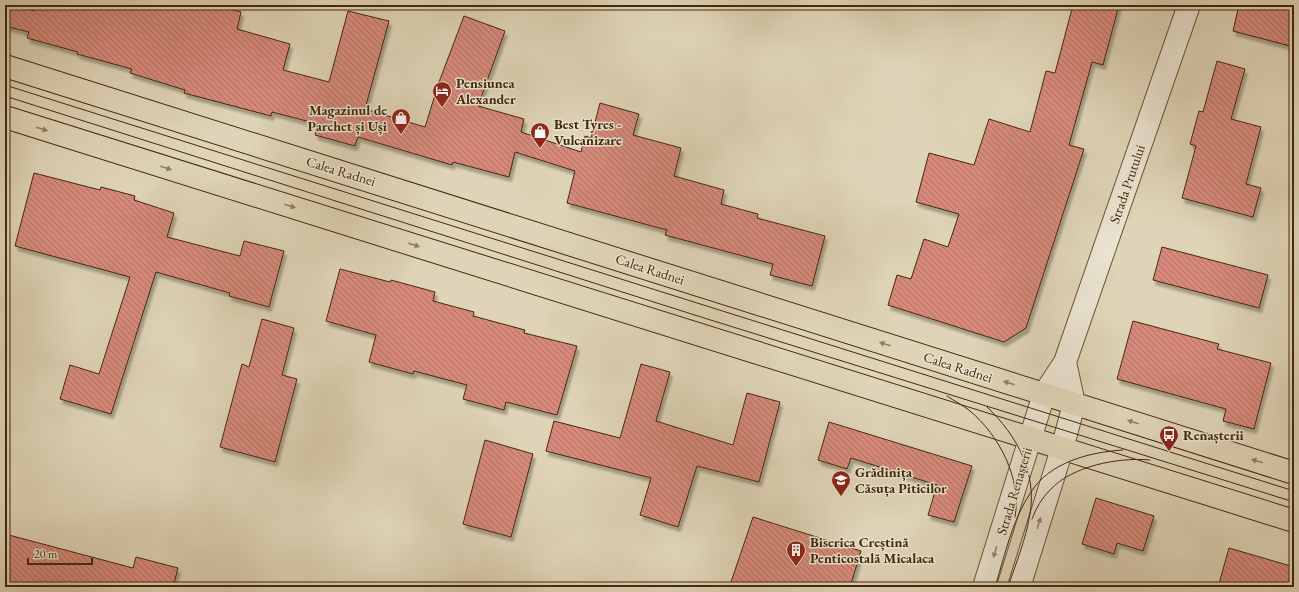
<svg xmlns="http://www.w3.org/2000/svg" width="1299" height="592" viewBox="0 0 1299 592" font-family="'EB Garamond',serif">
<defs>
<pattern id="building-back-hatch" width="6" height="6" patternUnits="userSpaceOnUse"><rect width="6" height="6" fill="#d78a7b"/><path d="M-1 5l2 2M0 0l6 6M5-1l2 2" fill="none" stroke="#b07163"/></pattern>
<filter id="shadow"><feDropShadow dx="2.5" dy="4.5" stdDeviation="1" flood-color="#0004"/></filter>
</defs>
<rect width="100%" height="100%" fill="#dfd4b7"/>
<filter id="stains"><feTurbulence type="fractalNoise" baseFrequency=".005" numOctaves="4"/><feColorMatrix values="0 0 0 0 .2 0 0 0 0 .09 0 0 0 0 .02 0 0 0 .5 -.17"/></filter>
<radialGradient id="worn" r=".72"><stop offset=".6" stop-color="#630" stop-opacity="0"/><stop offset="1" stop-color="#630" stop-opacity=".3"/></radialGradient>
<path fill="url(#building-back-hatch)" stroke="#44280b" filter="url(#shadow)" d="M5,5H17L34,11L36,5H215L241,12L237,29L290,44L283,70L329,82L348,11L389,21L365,109L425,127L439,82L464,16L505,31L478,106L524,119L521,132L581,152L585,136L591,138L600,103L639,114L633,135L681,148L674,176L724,190L721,204L758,214L757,218L825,236L812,286L770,275L773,264L665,235L667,230L567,203L575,171L515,152L509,177L453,162L452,165L358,137L355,146L315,135L318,124L272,112L271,116L184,93L185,90L130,73L132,69L77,54L78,52L27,38L29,32L5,26Z
M1073,5H1119L1103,65L1092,62L1069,145L1084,149L1026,328L1004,342L888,305L897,275L911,279L924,239L948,247L959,214L916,202L929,153L974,165L989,119L1030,132L1046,71L1055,73Z
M1239,5H1294V47L1233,31Z
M1217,61L1245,69L1231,119L1261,127L1246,184L1261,188L1253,217L1182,198L1196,146L1190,144L1199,111L1203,112Z
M34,173L100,190L101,187L135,196L134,200L174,213L167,237L240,256L244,241L284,251L269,307L229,296L230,293L156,272L111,414L60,399L70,365L99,374L130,277L15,246Z
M1162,247L1268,275L1259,308L1153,280Z
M340,269L390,282L391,280L435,292L433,301L474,312L473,316L525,330L524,333L577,346L557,415L506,402L504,410L463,399L467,385L414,371L413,374L369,362L376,335L326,321Z
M262,319L294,328L282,375L297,379L275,462L220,447L242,364L249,367Z
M1133,321L1219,344L1217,349L1271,363L1254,429L1223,421L1226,409L1117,379Z
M641,364L670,372L656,421L733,445L747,393L780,402L759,482L697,466L678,527L640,515L651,478L546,451L554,421L620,438Z
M829,422L972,466L954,522L928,515L937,485L851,458L847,469L818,460Z
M485,440L533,454L511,537L463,524Z
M1096,498L1154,516L1143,551L1117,543L1114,554L1082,544Z
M753,517L861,551L850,587H746L731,582Z
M5,534L133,568L136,557L178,568L173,587H5Z
M1229,548L1294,567V587H1283L1267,582L1265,587H1218Z"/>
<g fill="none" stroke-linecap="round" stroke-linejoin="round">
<defs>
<path id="tertiary" d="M984,587L1044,394L1065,362L1189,5
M1019,587L1062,449L1074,404L1065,362"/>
<path id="primary" d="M5,66L1294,473
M5,117L1294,521"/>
</defs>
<use href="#tertiary" stroke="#6b5336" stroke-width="24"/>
<use href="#primary" stroke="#44280b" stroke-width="24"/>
<use href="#tertiary" stroke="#eae3d0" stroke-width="22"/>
<use href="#primary" stroke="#dfd4b7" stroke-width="22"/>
<path stroke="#44280b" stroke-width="1" d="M5,85L1294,491
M5,96L701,317L1294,502
M947,396C954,401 963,405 970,411C999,435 1022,479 1015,517
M987,407C1017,435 1037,473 1030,514C1026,539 1016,563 1008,587
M1032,519C1036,508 1042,498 1050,490C1072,466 1118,457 1150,460
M995,587C1005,555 1012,520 1031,492C1050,462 1090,452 1123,450"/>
</g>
<defs><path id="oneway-solid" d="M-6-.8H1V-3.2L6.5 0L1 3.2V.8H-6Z"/></defs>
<g fill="#927e61">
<use href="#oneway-solid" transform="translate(42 129) rotate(17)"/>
<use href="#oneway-solid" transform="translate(166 168) rotate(17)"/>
<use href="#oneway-solid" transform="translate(290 206) rotate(17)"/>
<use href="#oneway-solid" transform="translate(414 245) rotate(17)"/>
<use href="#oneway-solid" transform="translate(885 344) rotate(-162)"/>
<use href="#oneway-solid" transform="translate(1009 383) rotate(-162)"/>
<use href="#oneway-solid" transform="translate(1133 422) rotate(-163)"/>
<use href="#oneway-solid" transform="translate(1257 461) rotate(-163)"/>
</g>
<g fill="#97866e">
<use href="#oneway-solid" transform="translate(1039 523) rotate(-73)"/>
<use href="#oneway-solid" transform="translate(995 552) rotate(107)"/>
</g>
<defs>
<symbol id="hotel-pin" viewBox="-11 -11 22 30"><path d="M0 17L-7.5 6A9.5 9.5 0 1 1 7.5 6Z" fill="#8f2418" stroke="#eae3d0"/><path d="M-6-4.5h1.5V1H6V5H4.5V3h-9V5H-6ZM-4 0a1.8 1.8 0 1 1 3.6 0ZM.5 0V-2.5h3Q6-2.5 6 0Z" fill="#fff"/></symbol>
<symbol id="shop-pin" viewBox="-11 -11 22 30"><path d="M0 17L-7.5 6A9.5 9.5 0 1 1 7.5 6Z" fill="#8f2418" stroke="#eae3d0"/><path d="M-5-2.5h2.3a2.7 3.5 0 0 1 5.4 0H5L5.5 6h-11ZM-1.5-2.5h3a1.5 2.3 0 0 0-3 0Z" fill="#fff"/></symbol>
<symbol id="bus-pin" viewBox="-11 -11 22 30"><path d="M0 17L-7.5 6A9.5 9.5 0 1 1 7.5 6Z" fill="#8f2418" stroke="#eae3d0"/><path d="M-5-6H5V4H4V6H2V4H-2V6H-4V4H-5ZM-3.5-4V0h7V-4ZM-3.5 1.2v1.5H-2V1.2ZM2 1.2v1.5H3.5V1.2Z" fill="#fff"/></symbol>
<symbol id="school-pin" viewBox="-11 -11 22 30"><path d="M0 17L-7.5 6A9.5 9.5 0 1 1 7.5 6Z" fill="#8f2418" stroke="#eae3d0"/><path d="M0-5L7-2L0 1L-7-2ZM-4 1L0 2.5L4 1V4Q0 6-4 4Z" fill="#fff"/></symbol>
<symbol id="building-pin" viewBox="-11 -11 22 30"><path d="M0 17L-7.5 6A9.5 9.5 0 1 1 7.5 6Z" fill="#8f2418" stroke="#eae3d0"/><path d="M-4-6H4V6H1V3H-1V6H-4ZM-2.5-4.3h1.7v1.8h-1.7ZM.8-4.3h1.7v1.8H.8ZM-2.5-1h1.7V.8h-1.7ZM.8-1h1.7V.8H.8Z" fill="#fff"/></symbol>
</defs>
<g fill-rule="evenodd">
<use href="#hotel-pin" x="431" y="80" width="22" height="30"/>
<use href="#shop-pin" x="390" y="107" width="22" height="30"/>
<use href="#shop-pin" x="529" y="121" width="22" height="30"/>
<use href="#bus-pin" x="1158" y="424" width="22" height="30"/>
<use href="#school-pin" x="830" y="469" width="22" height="30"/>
<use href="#building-pin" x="785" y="539" width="22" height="30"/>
</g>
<g text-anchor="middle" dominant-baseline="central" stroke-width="3" stroke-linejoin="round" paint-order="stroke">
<g font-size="14" font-weight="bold" fill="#44280b" stroke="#eae3d0" text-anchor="start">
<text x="456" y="83">Pensiunea<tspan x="456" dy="16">Alexander</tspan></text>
<text x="387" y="110" text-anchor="end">Magazinul de<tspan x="387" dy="16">Parchet și Uși</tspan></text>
<text x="554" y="124">Best Tyres -<tspan x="554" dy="16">Vulcanizare</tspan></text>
<text x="1183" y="435">Renașterii</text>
<text x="855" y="472">Grădinița<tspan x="855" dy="16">Căsuța Piticilor</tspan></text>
<text x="810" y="542">Biserica Creștină<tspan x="810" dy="16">Penticostală Micalaca</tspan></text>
</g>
<g font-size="14" fill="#44280b" stroke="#eae3d0">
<text transform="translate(341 171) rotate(17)">Calea Radnei</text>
<text transform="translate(1127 184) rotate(-71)">Strada Prutului</text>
<text transform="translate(650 269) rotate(18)">Calea Radnei</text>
<text transform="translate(958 367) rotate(18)">Calea Radnei</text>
<text transform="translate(1014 491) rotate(-73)">Strada Renașterii</text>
</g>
</g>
<rect width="1299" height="592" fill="none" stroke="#dfd4b7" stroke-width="20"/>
<rect x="6" y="6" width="1287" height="580" fill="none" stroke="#44280b" stroke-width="2"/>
<rect x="10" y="10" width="1279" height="572" fill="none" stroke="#44280b"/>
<path d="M28 558v6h64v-6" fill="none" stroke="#44280b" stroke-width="2"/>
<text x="34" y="558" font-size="12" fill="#44280b" stroke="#eae3d0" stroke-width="3" paint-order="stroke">20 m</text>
<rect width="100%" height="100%" filter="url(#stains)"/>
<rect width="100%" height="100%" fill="url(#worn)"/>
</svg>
